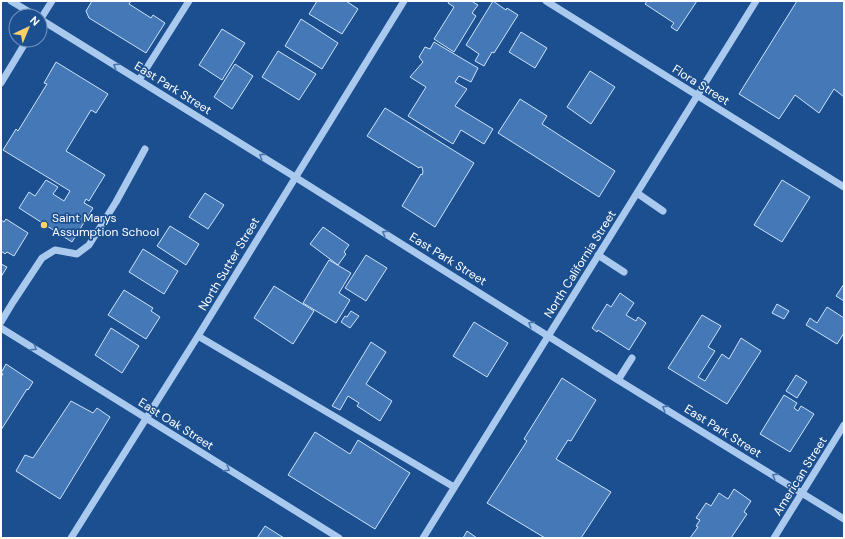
<svg xmlns="http://www.w3.org/2000/svg" width="845" height="539" viewBox="0 0 845 539" font-family="'DM Sans',sans-serif">
<rect width="100%" height="100%" fill="#1b4f8f"/>
<path fill="#4478b7" stroke="#cfe3fa" d="M92,1H131L129,4L151,18L153,15L165,23L146,53L89,18L86,11Z
M317,1H346L358,9L342,34L309,14Z
M449,1H474L473,2L478,5L472,13L476,16L454,52L434,39L454,7L448,3Z
M493,1L506,10L507,8L518,15L494,53L492,52L484,66L475,61L479,54L466,45Z
M647,1H697L677,31L671,27L674,23L645,4Z
M797,1H844V97L834,89L819,113L795,95L779,119L739,94Z
M301,19L338,43L322,69L285,46Z
M222,29L245,43L222,80L199,65Z
M521,32L547,48L535,68L509,52Z
M434,42L478,68L471,82L459,76L455,82L467,89L455,106L493,129L484,144L461,130L453,144L408,116L426,87L410,77L423,62L419,57L425,47L430,49Z
M278,51L316,74L299,100L262,77Z
M56,62L108,94L96,113L91,110L66,151L105,175L89,201L86,199L84,203L93,208L72,242L19,208L29,192L35,196L46,180L58,187L53,194L64,201L70,191L3,150L16,129L18,131L47,84L44,83Z
M235,64L253,76L232,109L214,97Z
M590,71L615,87L591,124L567,107Z
M520,99L547,116L542,124L615,171L599,197L498,133Z
M385,108L474,163L435,227L402,206L421,174L422,175L423,172L422,167H420L419,168L367,136Z
M782,180L810,197L782,242L754,225Z
M205,193L224,205L208,229L189,217Z
M6,219L28,233L14,256L7,252L5,254L1,251V220L4,222Z
M170,226L199,244L186,265L157,246Z
M323,227L349,245L344,252L346,254L338,265L310,244Z
M143,249L178,271L164,294L129,272Z
M366,255L387,268L366,301L345,288Z
M329,260L351,273L339,293L350,300L336,323L303,303Z
M1,264L7,267L1,277Z
M844,284V301L836,296Z
M274,286L314,311L293,344L254,318Z
M124,290L153,308L151,311L160,317L146,339L108,315Z
M620,293L634,303L626,315L636,321L638,317L646,323L629,350L598,330L597,332L592,328L607,304L611,307Z
M777,304L789,311L784,319L772,313Z
M827,307L844,318V333L837,344L806,325L810,318L817,323Z
M351,311L359,316L350,328L341,322L345,316L347,317Z
M702,315L721,326L708,347L715,351L698,377L705,381L722,354L729,359L741,338L761,351L727,404L668,368Z
M474,322L508,343L487,377L453,356Z
M111,328L139,346L122,373L95,355Z
M371,342L386,352L366,384L392,401L380,421L357,406L359,403L348,396L340,410L332,406Z
M6,364L33,382L28,390L27,389L1,430V377L3,374L1,373Z
M796,375L807,382L797,398L786,391Z
M562,378L596,400L571,441L568,440L556,459L611,492L581,538H545L487,503L527,441L524,439Z
M784,395L797,403L794,408L798,411L801,406L814,414L790,452L760,434Z
M71,401L93,413L97,408L110,417L60,499L16,471L25,455L33,458Z
M315,432L350,454L358,440L410,473L375,529L288,475Z
M734,489L751,501L744,512L747,514L731,538H690L698,527L696,526L700,520L696,518L706,503L711,506L719,493L728,499Z
M265,526L284,538H257Z
M467,531L477,538H463Z"/>
<g fill="none" stroke-linecap="round" stroke-linejoin="round">
<path stroke="#a9c9ee" stroke-width="7" d="M11,1L36,16
M546,1L844,187
M40,19L295,177L618,380L844,519
M40,20L52,1
M139,80L189,1
M1,83L27,40
M637,193L663,211
M598,255L624,272
M1,322L13,302L42,258L55,250L77,254L89,245L116,202L145,149
M1,328L339,538
M198,336L454,487
M618,380L632,358
M71,538L198,336L404,1
M423,538L756,1
M774,538L844,425"/>
</g>
<defs><path id="oneway-chevron" d="M-2-3.5L2.5 0L-2 3.5" fill="none" stroke-width="1.6" stroke-linecap="round" stroke-linejoin="round"/></defs>
<g stroke="#4674ac">
<use href="#oneway-chevron" transform="translate(116 66) rotate(-148)"/>
<use href="#oneway-chevron" transform="translate(262 156) rotate(-148)"/>
<use href="#oneway-chevron" transform="translate(385 233) rotate(-148)"/>
<use href="#oneway-chevron" transform="translate(531 324) rotate(-148)"/>
<use href="#oneway-chevron" transform="translate(34 348) rotate(32)"/>
<use href="#oneway-chevron" transform="translate(665 408) rotate(-148)"/>
<use href="#oneway-chevron" transform="translate(227 469) rotate(32)"/>
<use href="#oneway-chevron" transform="translate(775 476) rotate(-148)"/>
</g>
<circle fill="#ffd166" stroke="#1b4f8f" stroke-width="1.5" cx="44" cy="225" r="4"/>
<g text-anchor="middle" dominant-baseline="central" stroke-width="3.5" stroke-linejoin="round" paint-order="stroke">
<g font-size="12" fill="#fff" stroke="#1b4f8f">
<text transform="translate(701 85) rotate(32)">Flora Street</text>
<text transform="translate(173 88) rotate(32)">East Park Street</text>
<text transform="translate(448 259) rotate(32)">East Park Street</text>
<text transform="translate(229 264) rotate(-59)">North Sutter Street</text>
<text transform="translate(580 264) rotate(-58)">North California Street</text>
<text transform="translate(176 424) rotate(32)">East Oak Street</text>
<text transform="translate(723 431) rotate(32)">East Park Street</text>
<text transform="translate(800 476) rotate(-58)">American Street</text>
</g>
<g font-size="12" fill="#fff" stroke="#1b4f8f" text-anchor="start">
<text x="52" y="218">Saint Marys<tspan x="52" dy="14">Assumption School</tspan></text>
</g>
</g>
<rect width="845" height="539" fill="none" stroke="#ffffff" stroke-width="4"/>
<g transform="translate(28 28) rotate(44)"><circle r="19" fill="#1b4f8f" stroke="#7695bc"/>
<path d="M0-3L7 15L0 10L-7 15Z" fill="#ffd166"/>
<text y="-6" font-size="11" font-weight="bold" text-anchor="middle" fill="#ffffff">N</text>
</g>
</svg>
